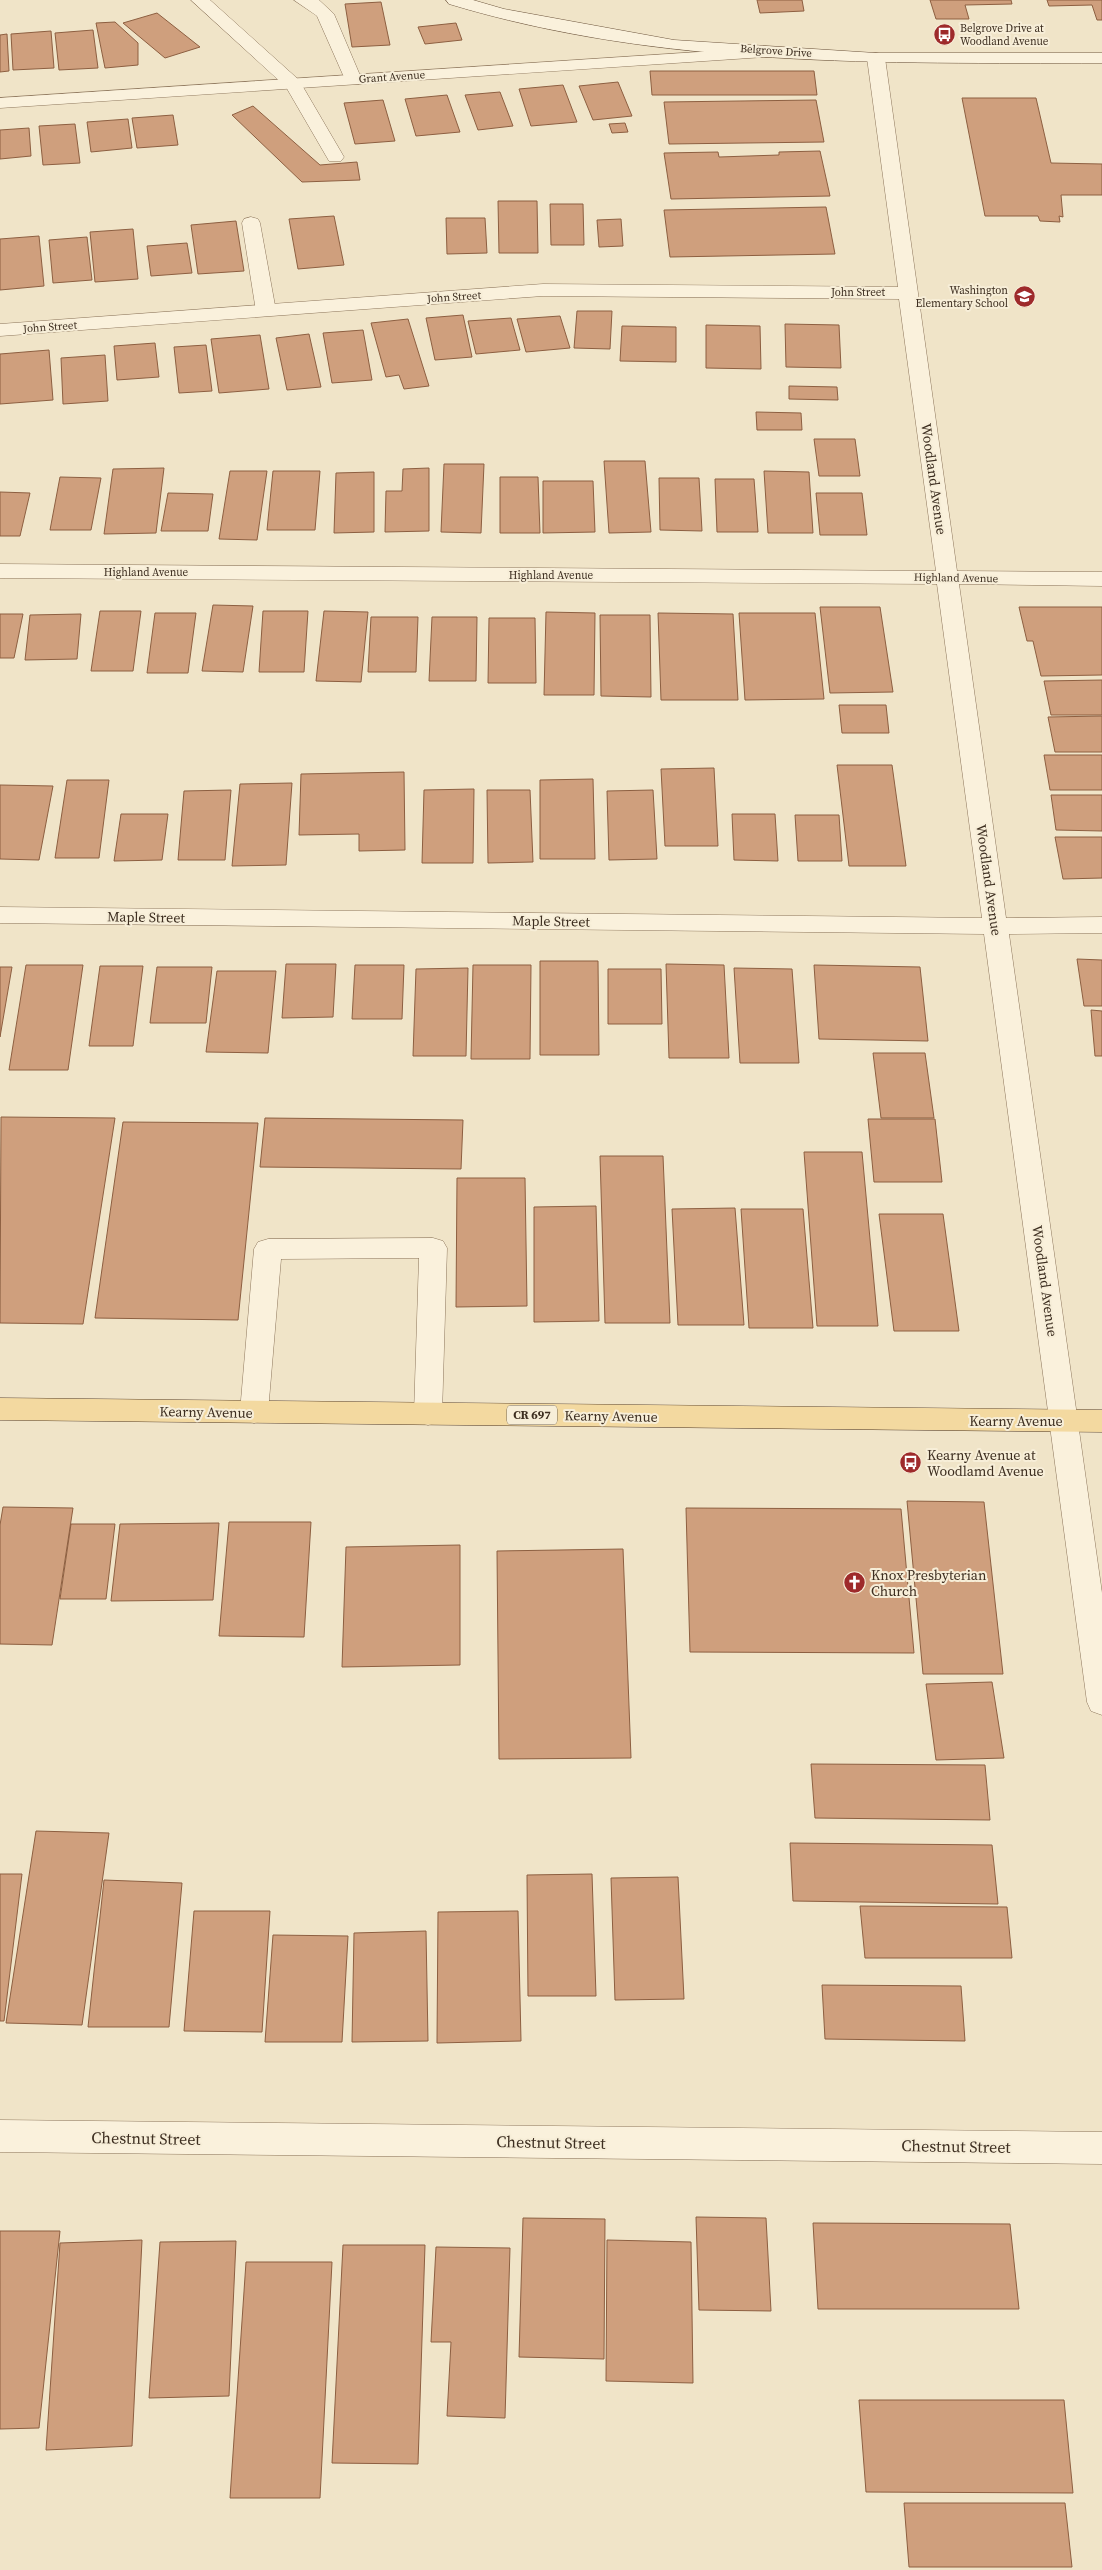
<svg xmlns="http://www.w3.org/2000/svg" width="1102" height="2570" viewBox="0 0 1102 2570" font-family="'Source Serif 4',serif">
<rect width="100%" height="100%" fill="#f0e4c8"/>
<path fill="#cf9f7d" stroke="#8d5f41" d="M757,0H802L804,11L760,13Z
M930,0H1011L1012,4L965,5L969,19H936Z
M1047,0H1102V20H1097L1092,5L1049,6Z
M381,2L390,45L352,47L345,4Z
M157,13L200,47L165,58L123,23Z
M115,22L138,43V65L105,68L96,23Z
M456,23L462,40L425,44L418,27Z
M93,30L98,68L59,70L55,33Z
M51,31L54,68L13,70L11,34Z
M7,34L9,71L0,72V35Z
M650,71H814L817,95H652Z
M618,82L632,116L593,120L579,86Z
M563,85L577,122L531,126L519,89Z
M500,92L513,126L478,130L465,95Z
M447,95L460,132L416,136L405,99Z
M962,98H1036L1051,163L1102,164V195H1061L1063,217L1059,216L1060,222L1040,221L1038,216H985Z
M383,100L395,141L355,144L344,103Z
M816,100L824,142L669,144L664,102Z
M253,106L320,165L357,162L360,180L302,182L232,115Z
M173,115L178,145L137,148L132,118Z
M128,119L132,148L91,152L87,122Z
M625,123L628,132L612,133L609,124Z
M75,124L80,163L43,165L39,126Z
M29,128L31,156L0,159V130Z
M820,151L830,196L671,199L664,153L718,152L719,157L779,155V152Z
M498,201H537L538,253H499Z
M550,204H583L584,245H551Z
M826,207L835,254L670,257L664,210Z
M334,216L344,265L298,269L289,219Z
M446,218H485L487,253L447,254Z
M621,219L623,246L599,247L597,220Z
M236,221L244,271L198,274L191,225Z
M133,229L138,279L95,282L90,232Z
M39,236L44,286L0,290V239Z
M87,237L92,280L53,283L49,240Z
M187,243L192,273L151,276L147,246Z
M577,311H612L610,349L574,348Z
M463,315L472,357L435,360L426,318Z
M560,316L570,348L526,352L517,319Z
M511,318L520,350L476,354L468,321Z
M408,319L429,386L404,389L399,375L386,377L371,323Z
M785,324L839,325L841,368L786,367Z
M706,325L760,326L761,369L706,368Z
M622,326L676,327V362L620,361Z
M363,330L372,380L332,383L323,333Z
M309,334L321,387L287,390L276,338Z
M260,335L269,389L219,393L211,339Z
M155,343L159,377L117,380L114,346Z
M206,345L212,391L179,393L174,347Z
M49,350L53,400L0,404V354Z
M105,355L108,401L63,404L61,358Z
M789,386L837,387L838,400L789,399Z
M756,412L801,413L802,430H757Z
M814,439H855L860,476H819Z
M604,461H645L651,532L609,533Z
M444,464H484L481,533L441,532Z
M164,468L156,533L104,534L113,469Z
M429,468V531L385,532L386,491H402L403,469Z
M230,471H267L257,540L219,539Z
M273,471H320L315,530H267Z
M764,471L809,472L813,533H768Z
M374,472V532L334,533L336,473Z
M60,477L101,478L91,530H50Z
M500,477H538L540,533H500Z
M659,478H699L702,531L660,530Z
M715,479H754L758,532H717Z
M543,481H593L595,532L543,533Z
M0,492L30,493L20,536H0Z
M168,493L213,494L208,531H161Z
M816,493H862L867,535H820Z
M213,605L253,606L243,672L202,671Z
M820,607H880L893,692L830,693Z
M1019,607H1102V675L1041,676L1033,641H1027Z
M100,611H141L133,671H91Z
M263,611H308L304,672H259Z
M324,611L368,612L361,682L316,681Z
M546,612L595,613L594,695H544Z
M155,613H196L188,673H147Z
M658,613L733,614L738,700H661Z
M739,613H815L824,699L745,700Z
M0,614H23L14,658H0Z
M81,614L77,659L25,660L30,615Z
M600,615H650L651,697L601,696Z
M371,617H418L416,672H368Z
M432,617H477L476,681H429Z
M489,618H535L536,683H488Z
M1102,680V715H1051L1044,681Z
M839,705H886L889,733H842Z
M1102,716V752H1055L1048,717Z
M1044,755H1102V790H1050Z
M837,765H892L906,866H849Z
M714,768L718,846H665L661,769Z
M404,772L405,850L359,851V834L299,835L301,774Z
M593,779L595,859H540V780Z
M67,780H109L99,858H55Z
M292,783L286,865L232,866L240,784Z
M0,785L53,786L39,860L0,859Z
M474,789L473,863H422L424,790Z
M231,790L225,860H178L184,791Z
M487,790H530L533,862L488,863Z
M653,790L657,859L609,860L607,791Z
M1051,795H1102V831L1056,830Z
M121,814H168L162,860L114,861Z
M732,814H775L778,861L734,860Z
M795,815H839L842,861H798Z
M1055,837H1102V878L1063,879Z
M1077,959L1102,960V1006H1084Z
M540,961H598L599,1055H540Z
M286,964H336L333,1017L282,1018Z
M666,964L724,965L729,1058H669Z
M26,965H83L68,1070H9Z
M355,965H404L402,1019H352Z
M473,965H531L530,1059H471Z
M814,965L920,967L928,1041L819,1039Z
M100,966H143L133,1046H89Z
M0,967H12L0,1037Z
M157,967H212L206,1023H150Z
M468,968L466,1056H413L416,969Z
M734,968L792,969L799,1063H740Z
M608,969H661L662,1024H608Z
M217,971H276L268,1053L206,1052Z
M1091,1010L1102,1011V1056H1095Z
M873,1053H925L934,1118H881Z
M1,1117L115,1118L83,1324L0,1323Z
M265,1118L463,1120L461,1169L260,1167Z
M868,1119H935L942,1182H874Z
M123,1122L258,1123L238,1320L95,1318Z
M804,1152H862L878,1326H817Z
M600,1156H663L670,1323H605Z
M457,1178H525L527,1306L456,1307Z
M596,1206L599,1321L534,1322V1207Z
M735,1208L744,1325H678L672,1209Z
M741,1209H803L813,1328H749Z
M879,1214H943L959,1331H894Z
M907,1501L984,1502L1003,1674H923Z
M3,1507L73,1508L52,1645L0,1644V1525Z
M686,1508L901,1509L914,1653L690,1652Z
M229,1522H311L304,1637L219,1636Z
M219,1523L213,1600L111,1601L120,1524Z
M71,1524H115L106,1599H60Z
M460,1545V1665L342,1667L346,1547Z
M623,1549L631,1758L499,1759L497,1551Z
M992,1682L1004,1758L936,1760L926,1684Z
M811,1764L985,1765L990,1820L815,1818Z
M36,1831L109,1833L82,2025L6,2023Z
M790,1843L992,1845L998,1904L793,1901Z
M0,1874H22L4,2021H0Z
M592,1874L596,1996H528L527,1875Z
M678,1877L684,1999L615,2000L611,1878Z
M104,1880L182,1883L169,2027H88Z
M860,1906L1007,1907L1012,1958H865Z
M194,1911H270L262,2032L184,2031Z
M518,1911L521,2041L437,2043L438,1912Z
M426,1931L428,2041L352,2042L354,1933Z
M273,1935L348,1936L342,2042H265Z
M822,1985L961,1986L965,2041L825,2039Z
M696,2217L766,2218L771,2311L699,2310Z
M523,2218L605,2219L604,2359L519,2357Z
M813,2223L1010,2224L1019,2309H818Z
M0,2231H60L39,2428L0,2429Z
M142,2240L132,2446L46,2450L60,2243Z
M607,2240L691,2242L693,2383L606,2381Z
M236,2241L229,2396L149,2398L160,2242Z
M343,2245H425L418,2464L332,2463Z
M436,2247L510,2248L505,2418L447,2416L451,2342H431Z
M246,2262H332L320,2498H230Z
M859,2400H1064L1073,2493L866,2492Z
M904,2503H1065L1072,2567H909Z"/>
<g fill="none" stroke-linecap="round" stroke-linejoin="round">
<defs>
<path id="lane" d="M191,0H210L299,80L344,157L341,161H329L286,87Z
M294,0H319L334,14L362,80L359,84H347L317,16Z
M251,217L258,219L260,223L276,311L273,315H259L256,311L242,223L244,219Z
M433,1238L443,1241L447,1248L442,1414L438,1422L428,1425L418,1422L414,1414L419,1258L281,1259L268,1412L264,1420L254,1423L244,1420L240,1412L254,1249L258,1242L268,1239Z"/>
<path id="street" d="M774,47L780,48L783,52L780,56L0,108V98Z
M876,53L882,54L885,58L957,571L1102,572V586L959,584L1006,918L1102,917V933L1009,934L1102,1593V1715L1091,1711L1087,1702L984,934L0,923V907L982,918L937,584L0,578V564L936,571L899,299L543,296L0,336V324L543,284L898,287L867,58L870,54Z
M0,2120L1102,2132V2164L0,2152Z"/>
<path id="secondary" d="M446,0H473L504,9L674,40L876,53H1102V63C884,63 660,68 449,4Z"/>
<path id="primary" d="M0,1398L1102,1410V1432L0,1420Z"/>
</defs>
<use href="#lane" stroke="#8d765c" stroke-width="1"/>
<use href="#street" stroke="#8d765c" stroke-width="1"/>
<use href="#secondary" stroke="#6f573f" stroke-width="1"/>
<use href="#primary" stroke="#5b4430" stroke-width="1"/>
<use href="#lane" fill="#faf1dc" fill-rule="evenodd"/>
<use href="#street" fill="#faf1dc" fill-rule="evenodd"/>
<use href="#secondary" fill="#faf1dc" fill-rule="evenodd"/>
<use href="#primary" fill="#f3d9a0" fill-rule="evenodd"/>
</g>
<defs>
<symbol id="bus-disc" viewBox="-11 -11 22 22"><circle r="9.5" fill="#9e2a2b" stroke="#f7eed8"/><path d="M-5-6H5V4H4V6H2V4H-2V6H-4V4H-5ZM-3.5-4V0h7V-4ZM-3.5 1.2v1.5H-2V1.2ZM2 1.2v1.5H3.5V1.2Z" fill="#fff"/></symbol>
<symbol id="school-disc" viewBox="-11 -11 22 22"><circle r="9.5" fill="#9e2a2b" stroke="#f7eed8"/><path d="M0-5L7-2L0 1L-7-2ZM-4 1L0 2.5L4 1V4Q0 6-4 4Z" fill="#fff"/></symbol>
<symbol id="church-disc" viewBox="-11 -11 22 22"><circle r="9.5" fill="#9e2a2b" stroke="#f7eed8"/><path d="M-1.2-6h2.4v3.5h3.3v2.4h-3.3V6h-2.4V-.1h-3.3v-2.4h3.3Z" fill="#fff"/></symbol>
</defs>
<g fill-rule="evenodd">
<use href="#bus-disc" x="932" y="22" width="25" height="25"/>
<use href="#school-disc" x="1012" y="284" width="25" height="25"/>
<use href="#bus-disc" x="898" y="1450" width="25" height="25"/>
<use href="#church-disc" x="842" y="1570" width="25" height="25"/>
</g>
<g text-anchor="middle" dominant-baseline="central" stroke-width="4" stroke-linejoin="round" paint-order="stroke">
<g font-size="11" fill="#3d2e20" stroke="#f7eed8" text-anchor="start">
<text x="960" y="28">Belgrove Drive at<tspan x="960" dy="13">Woodland Avenue</tspan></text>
<text x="1008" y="290" text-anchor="end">Washington<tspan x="1008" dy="13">Elementary School</tspan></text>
</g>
<g font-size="11" fill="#3d2e20" stroke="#f7eed8">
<text transform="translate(776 51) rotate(4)">Belgrove Drive</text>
<text transform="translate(392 77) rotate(-4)">Grant Avenue</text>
<text x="858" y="292">John Street</text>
<text transform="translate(454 297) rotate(-4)">John Street</text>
<text transform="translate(50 327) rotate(-4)">John Street</text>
<text x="146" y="572">Highland Avenue</text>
<text x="551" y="575">Highland Avenue</text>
<text transform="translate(956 578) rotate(1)">Highland Avenue</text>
</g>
<rect fill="#f7eed8" stroke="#756857" stroke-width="1" x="507" y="1405.5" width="50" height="19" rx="4"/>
<g font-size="12" font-weight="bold" fill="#3d2e20">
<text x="532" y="1415">CR 697</text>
</g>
<g font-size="14" fill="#3d2e20" stroke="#f7eed8">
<text transform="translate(934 479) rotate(82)">Woodland Avenue</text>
<text transform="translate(989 880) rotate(82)">Woodland Avenue</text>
<text transform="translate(146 917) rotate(1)">Maple Street</text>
<text transform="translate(551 921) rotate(1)">Maple Street</text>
<text transform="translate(1045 1281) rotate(82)">Woodland Avenue</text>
<text transform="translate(206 1412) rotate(1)">Kearny Avenue</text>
<text transform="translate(611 1416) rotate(1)">Kearny Avenue</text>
<text x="1016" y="1421">Kearny Avenue</text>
</g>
<g font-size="14" fill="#3d2e20" stroke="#f7eed8" text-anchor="start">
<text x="927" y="1455">Kearny Avenue at<tspan x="927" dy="16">Woodlamd Avenue</tspan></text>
<text x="871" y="1575">Knox Presbyterian<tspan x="871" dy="16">Church</tspan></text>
</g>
<g font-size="16" fill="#3d2e20" stroke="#f7eed8">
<text transform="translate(146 2138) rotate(1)">Chestnut Street</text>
<text transform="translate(551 2142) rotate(1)">Chestnut Street</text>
<text transform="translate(956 2146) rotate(1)">Chestnut Street</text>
</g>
</g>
</svg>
